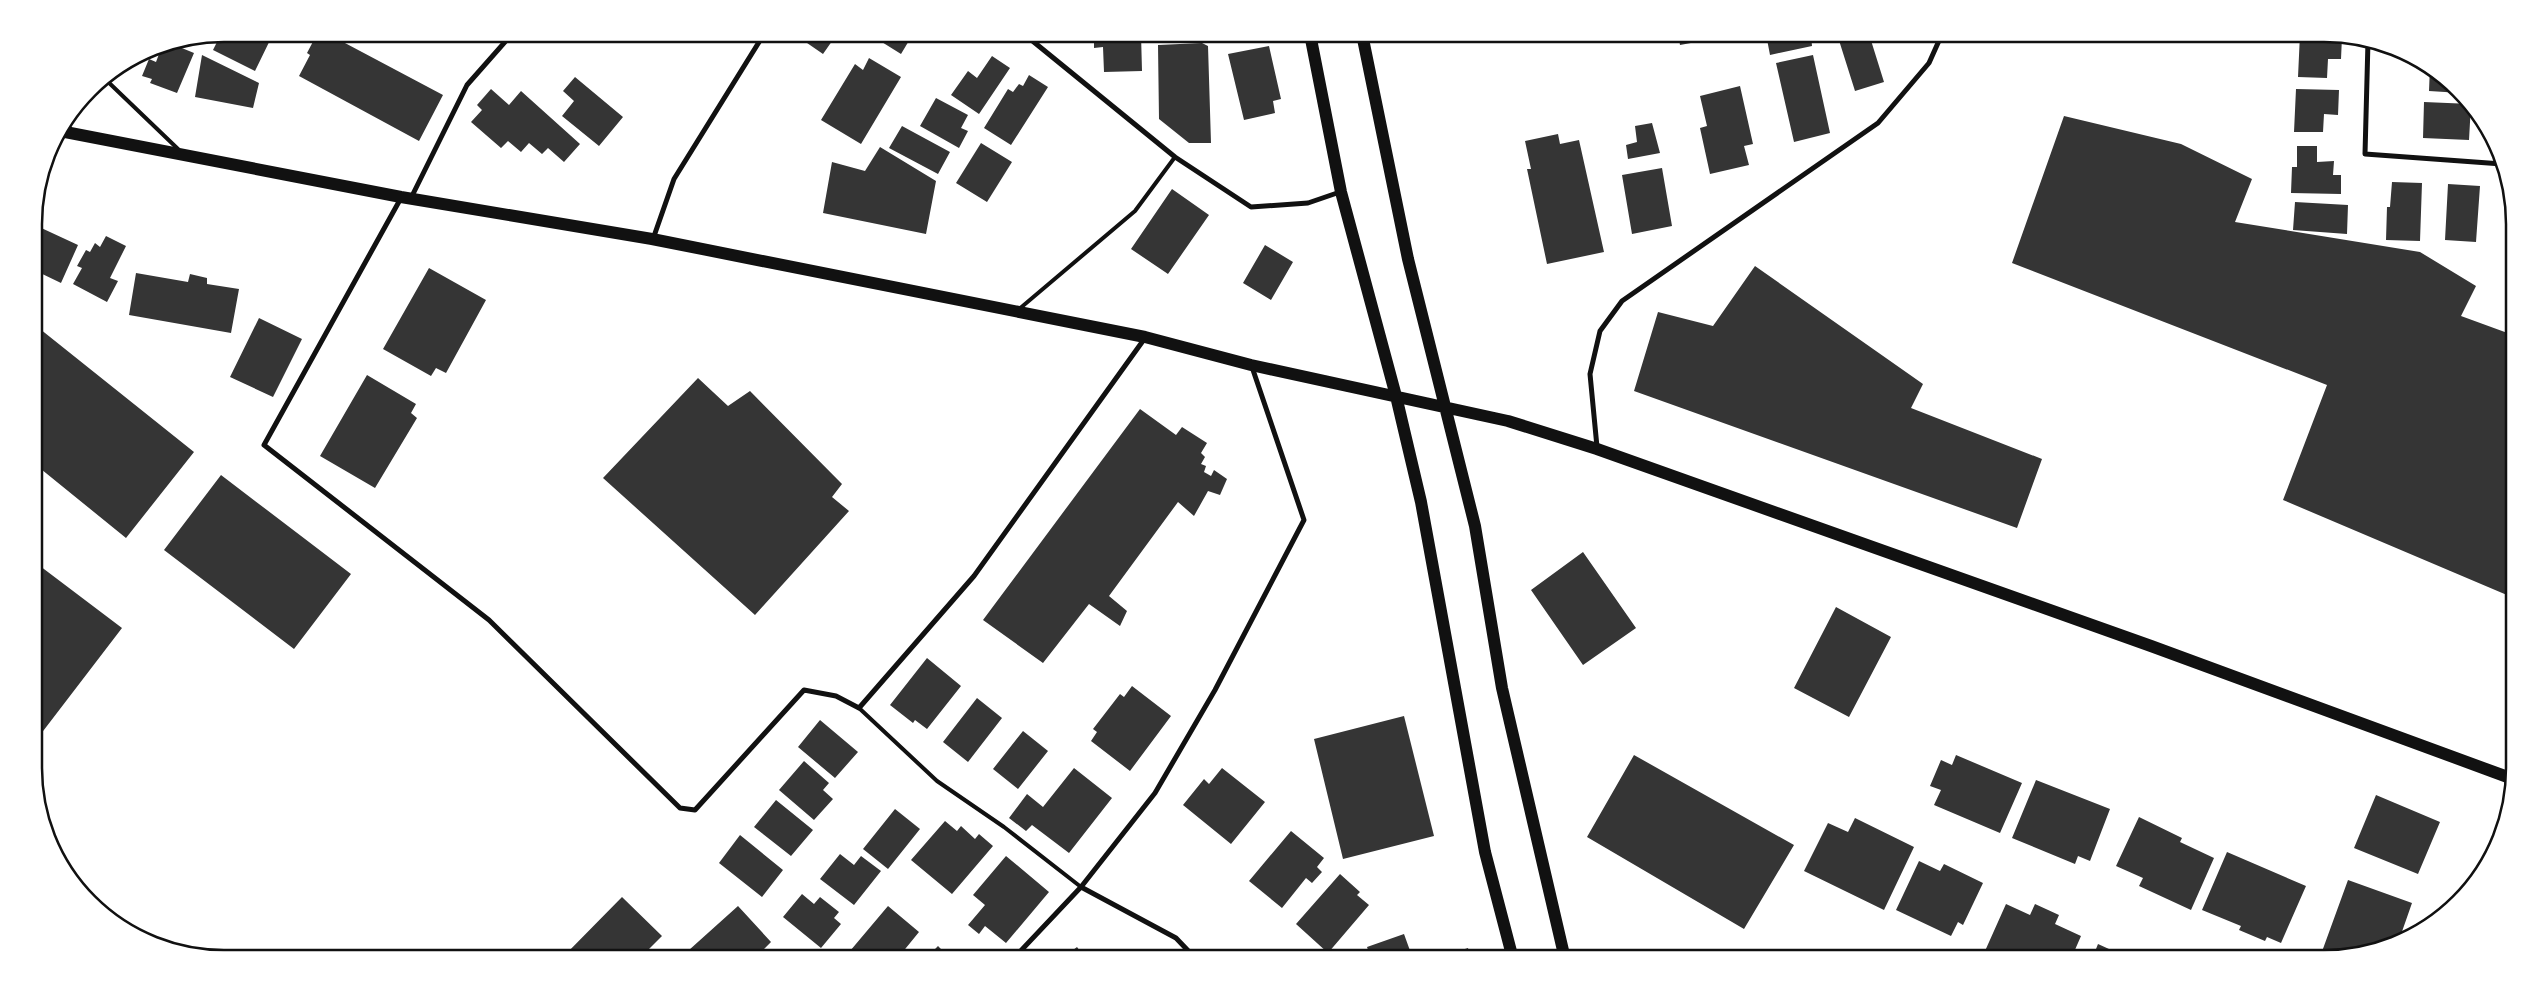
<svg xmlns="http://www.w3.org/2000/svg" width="2548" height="993" viewBox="0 0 2548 993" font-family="Roboto,sans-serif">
<rect width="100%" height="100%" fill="#fff"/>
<path fill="#353535" d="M224,34H273L255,71L213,50L217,42L214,40L217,35Z
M317,34H328L443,95L419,141L299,76L310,55L307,53Z
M466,34H484L480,41Z
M794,34H837L823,54Z
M869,34H913L901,54Z
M1094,34H1141L1142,71L1104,72L1103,47L1094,48Z
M1678,34H1734V35L1680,45Z
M1766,34H1811L1812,46L1770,55Z
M1837,34H1869L1884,82L1855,91Z
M2300,34L2342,37L2341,59H2328L2327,78L2298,77Z
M1202,43L1208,46L1211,143H1189L1159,119L1158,45Z
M172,44L194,53L177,93L150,83L152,79L142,76L149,59L156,62L162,46Z
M1269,46L1281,99L1273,101L1275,113L1244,120L1228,54Z
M202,55L259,83L253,108L195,97Z
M1813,55L1830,133L1794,142L1776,63Z
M992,56L1010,68L979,114L951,95L968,71L977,78Z
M869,58L901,77L861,144L821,120L855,64L863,70Z
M2430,66L2461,93L2429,91Z
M1029,75L1048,87L1011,145L984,128L1008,89L1013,92L1019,84L1023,86Z
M575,77L623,117L599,146L562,116L574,101L563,91Z
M1740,86L1753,144L1744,146L1749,165L1710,174L1700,128L1707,126L1700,96Z
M491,89L509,105L521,91L580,144L564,162L548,148L542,154L529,143L521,152L508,141L501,148L471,122L482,110L477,105Z
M2296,89L2339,90L2338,115L2324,114L2323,132H2294Z
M936,98L968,115L961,128L968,131L959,148L920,126Z
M2424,102L2471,104L2469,140L2423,138Z
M2064,116L2181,144L2252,179L2235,222L2420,252L2476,286L2461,316L2513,335L2514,598L2283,500L2327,385L2012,263Z
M1652,123L1660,153L1628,159L1626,145L1637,142L1635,126Z
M902,126L950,152L938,174L889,148Z
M1558,134L1560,144L1579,140L1604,252L1547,264L1527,169H1531L1525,141Z
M981,143L1012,162L987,202L956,183Z
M2297,146H2317V162L2334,161L2333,175H2341V194L2291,193L2292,167H2297Z
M880,147L936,181L926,234L823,213L832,162L865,171Z
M1662,168L1672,226L1632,234L1622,175Z
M2392,182L2422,183L2420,241L2386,240L2387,207H2390Z
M2448,184L2480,186L2476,242L2445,240Z
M1172,189L1209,215L1168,274L1131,249Z
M2511,195L2513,199V242L2505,241Z
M2295,202L2348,205L2347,234L2293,230Z
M37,226L78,245L61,283L34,270V232Z
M106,236L126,246L110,278L118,281L107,302L73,284L82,268L77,266L86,250L90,252L95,243L100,247Z
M1265,245L1293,262L1271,300L1243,283Z
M1755,266L1923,384L1911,408L2042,459L2017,528L1634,391L1658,312L1713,326Z
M429,268L486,300L446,373L436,368L431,376L383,349Z
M136,273L188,282L190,274L207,278V284L239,289L231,333L129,315Z
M259,318L302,339L273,397L230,377Z
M35,325L194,452L126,538L36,465Z
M367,375L416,404L411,413L417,418L375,488L320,456Z
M698,378L728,406L750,391L842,484L832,497L849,511L755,615L603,478Z
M1140,409L1176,435L1182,427L1207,443L1201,453L1205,457L1201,464L1206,466L1204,472L1211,476L1214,470L1227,479L1220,495L1208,491L1194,516L1178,502L1109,596L1127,611L1120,626L1089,604L1043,663L983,620Z
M221,475L351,574L294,649L164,550Z
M1583,552L1636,628L1583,665L1531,590Z
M36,563L122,628L37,739Z
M1836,607L1891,637L1849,717L1794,688Z
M927,658L961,686L927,729L915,720L913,723L890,705Z
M1132,686L1171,716L1130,771L1091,741L1097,732L1093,729L1120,694L1124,697Z
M977,698L1002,718L968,762L943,742Z
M1404,716L1434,836L1343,859L1314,739Z
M820,720L858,752L835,778L798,747Z
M1023,731L1048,751L1018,789L993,769Z
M1634,755L1794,845L1744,929L1587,837Z
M1956,755L2022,783L2000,833L1934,805L1941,790L1930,786L1941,760L1952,765Z
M804,761L829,783L823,790L833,799L814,820L779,790Z
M1074,768L1112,798L1069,853L1032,825L1026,831L1009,818L1027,794L1043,807Z
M1222,768L1265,802L1231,844L1183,805L1204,779L1209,784Z
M2036,780L2110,809L2090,861L2078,856L2075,864L2012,838Z
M2376,795L2440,822L2418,874L2354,848Z
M776,800L813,830L791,856L754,827Z
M895,809L920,829L888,869L863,849Z
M2139,817L2182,838L2180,842L2214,858L2191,910L2139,886L2143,878L2116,866Z
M1855,818L1914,847L1884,910L1804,871L1828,823L1848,832Z
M945,821L957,831L961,826L975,839L979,834L993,846L952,894L911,860Z
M1291,831L1324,858L1317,867L1322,872L1312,883L1306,878L1282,908L1249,881Z
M740,835L783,870L762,897L719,863Z
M2227,852L2306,886L2281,943L2267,937L2265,941L2239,930L2241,926L2202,910Z
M840,854L854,865L861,856L881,871L854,905L820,879Z
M1006,856L1049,892L1006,943L985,926L979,934L968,925L985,905L973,895Z
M1919,861L1940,871L1944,864L1983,883L1963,925L1958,922L1951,936L1896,910Z
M1340,874L1360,892L1357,895L1369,905L1328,953L1296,924Z
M2348,880L2412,903L2398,943L2385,949L2326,959L2320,957Z
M802,894L814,904L820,897L839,912L834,918L841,924L821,948L783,917Z
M622,897L662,936L639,959H561Z
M2006,904L2030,915L2035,904L2059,915L2055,924L2081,936L2071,959H2002L1985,951Z
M738,906L771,942L754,959H679Z
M888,906L919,932L897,959H860L850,951Z
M1404,934L1413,959H1371L1367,947Z
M2098,944L2131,959H2092Z
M938,946L951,959H925Z
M1077,947L1086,959H1061Z
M1468,948L1471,959H1434Z"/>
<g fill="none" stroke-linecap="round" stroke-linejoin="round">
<path stroke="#111" stroke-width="4" d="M104,78L178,149
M1018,310L1135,211L1175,157
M859,708L937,781L1004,827L1081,887
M1020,951L1026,959"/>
<path stroke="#111" stroke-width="5" d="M1024,34L1175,157L1251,207L1308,203L1340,192
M2368,41L2365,154L2502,164
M401,198L264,445L489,620L680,808L695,810L804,690L836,696L859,708L974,576L1145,338
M411,198L467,85L512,34
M653,239L674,179L764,34
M1597,447L1590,374L1600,331L1622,301L1878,123L1929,63L1942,34
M1081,887L1176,938L1196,959
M1013,959L1081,887L1155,793L1215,690L1304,520L1252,367"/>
<path stroke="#111" stroke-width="12" d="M1310,34L1341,192L1396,396L1421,502L1485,852L1513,959
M1362,34L1408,259L1475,526L1502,688L1565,959
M60,131L401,197L652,239L1145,337L1251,365L1508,421L1597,449L2151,646L2513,779"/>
</g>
<path d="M0 0H2548V993H0ZM224 42H2324A182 182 0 0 1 2506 224V768A182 182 0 0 1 2324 950H224A182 182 0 0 1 42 768V224A182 182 0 0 1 224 42Z" fill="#fff" fill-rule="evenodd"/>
<path fill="none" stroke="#111" stroke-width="2.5" d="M224 42H2324A182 182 0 0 1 2506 224V768A182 182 0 0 1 2324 950H224A182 182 0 0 1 42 768V224A182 182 0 0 1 224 42Z"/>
</svg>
